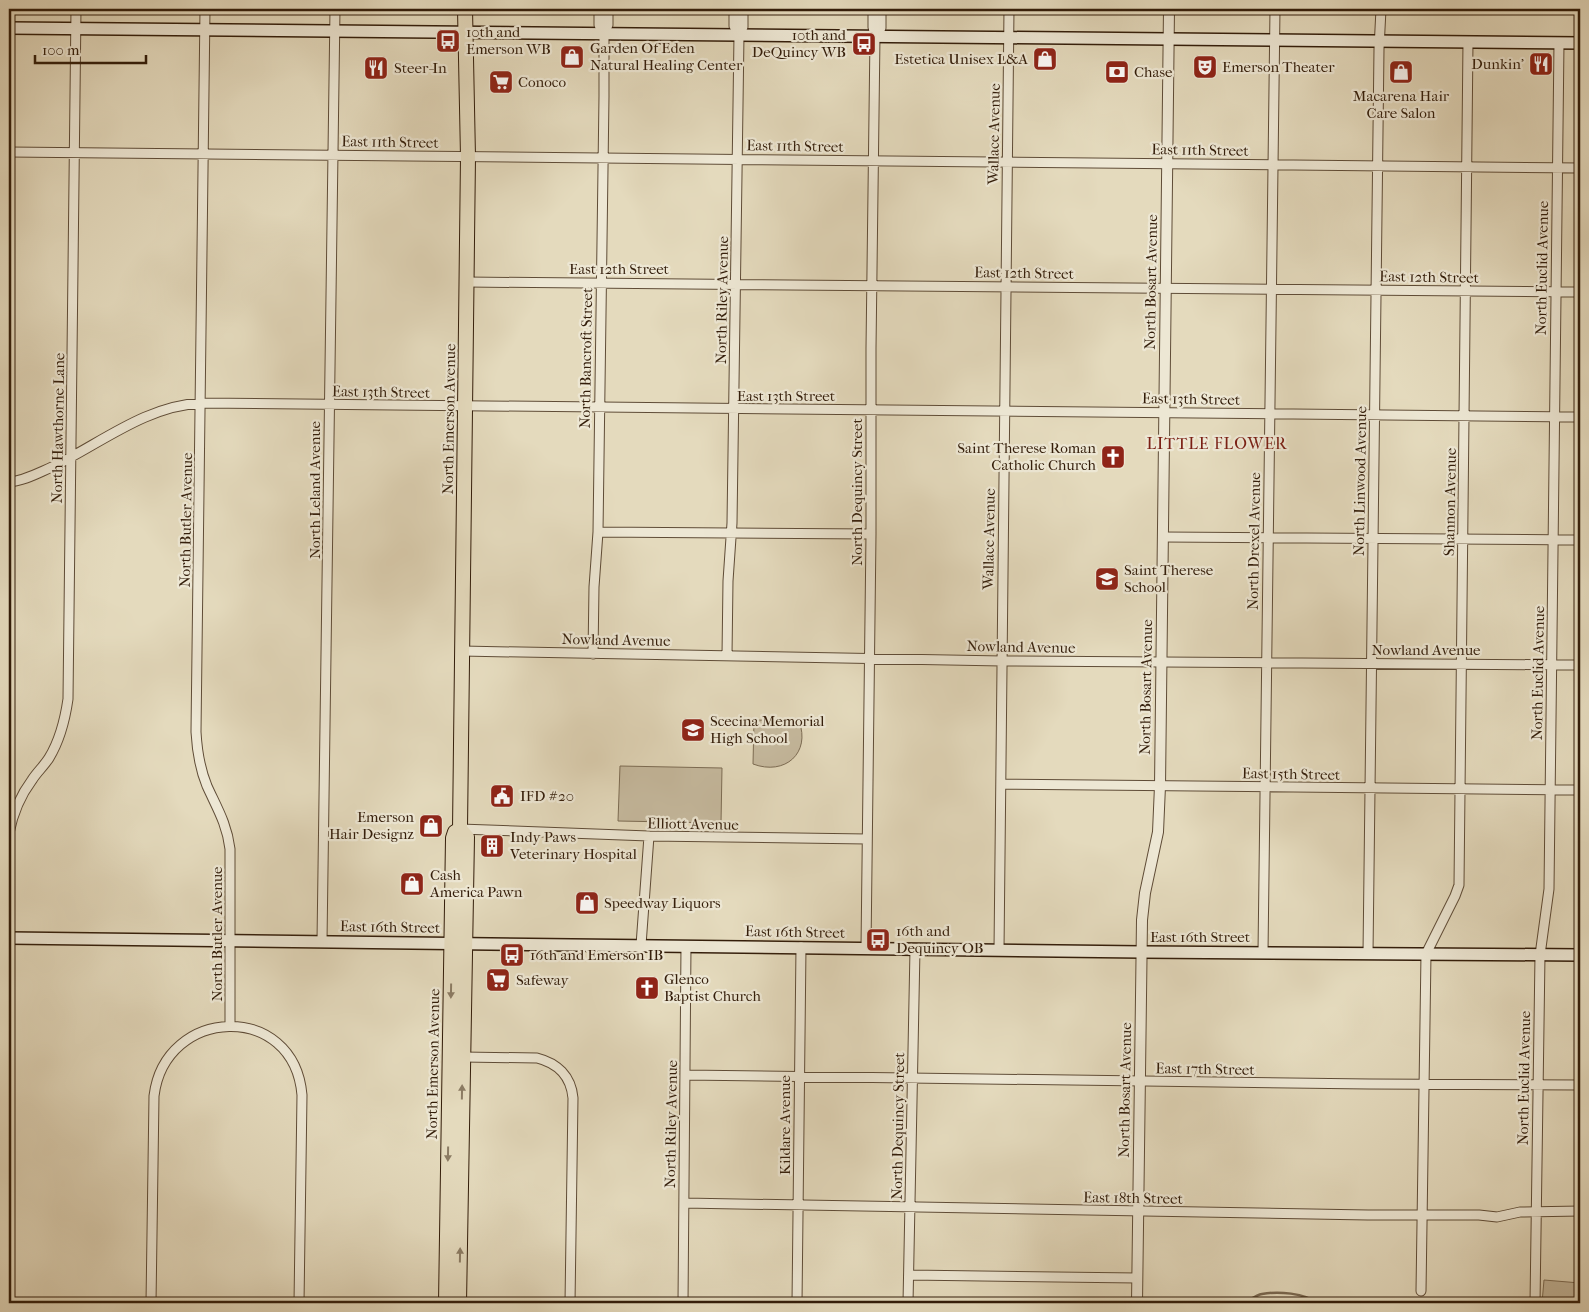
<svg xmlns="http://www.w3.org/2000/svg" width="1589" height="1312" viewBox="0 0 1589 1312" font-family="'IM FELL French Canon',serif">
<rect width="100%" height="100%" fill="#e4dabd"/>
<filter id="stains"><feTurbulence type="fractalNoise" baseFrequency=".004" numOctaves="4"/><feColorMatrix values="0 0 0 0 .2 0 0 0 0 .09 0 0 0 0 .02 0 0 0 .5 -.17"/></filter>
<radialGradient id="worn" r=".72"><stop offset=".6" stop-color="#630" stop-opacity="0"/><stop offset="1" stop-color="#630" stop-opacity=".3"/></radialGradient>
<path fill="#c6ba9f" stroke="#7c6c54" d="M754,720L799,721C811,753 785,776 753,764Z
M620,766L722,768L721,823L618,821Z
M1544,1280L1580,1283V1303H1542Z"/>
<g fill="none" stroke-linecap="round" stroke-linejoin="round">
<path stroke="#796851" stroke-width="2.5" d="M1244,1303C1250,1300 1256,1295 1262,1294C1278,1291 1305,1293 1317,1303"/>
<defs>
<path id="minor" d="M205,9L196,732C197,750 200,769 207,786C217,808 227,824 230,849V1026
M734,9V26L739,35
M604,33L608,25V9
M875,36L881,28V9
M9,152L1580,168
M467,282L1580,292
M9,482C24,481 38,473 52,467C100,444 145,406 201,403L1580,417
M598,532L871,534
M1163,537L1580,540
M462,651L1002,661L1580,665
M593,654L594,587L598,532L604,96V33L599,25V9
M727,655L728,581L732,523L739,35L743,27V9
M1001,784L1580,790
M460,829L649,836L867,839
M9,833C13,813 20,796 32,780C37,772 44,766 49,758C60,740 65,720 68,699L76,9
M322,941L335,9
M641,945L649,836
M866,948L871,534V348L875,36L873,27V9
M999,950L1009,9
M1263,953L1275,9
M1368,954L1379,49L1381,9
M463,1057L537,1058C557,1063 571,1076 573,1098L570,1303
M685,1075L1369,1084L1580,1085
M684,1203L1368,1215H1479L1497,1217L1520,1212L1580,1211
M909,1275L1137,1278
M1421,1291L1426,954L1455,896L1459,885L1468,42
M151,1303L154,1096C165,1006 294,1001 302,1095L299,1303
M683,1303L686,946
M797,1303L801,947
M908,1303L915,949
M1535,1303L1540,955L1549,889L1559,43"/>
<path id="tertiary" d="M1137,1303L1142,920L1145,893L1158,832L1160,786L1169,9"/>
<path id="secondary" d="M9,28L1580,43
M9,938L1142,952L1580,955"/>
<path id="primary" d="M446,1303L453,838L455,832L460,829
M459,1303L467,837L460,829L468,157L465,9"/>
</defs>
<use href="#minor" stroke="#5f4c37" stroke-width="11"/>
<use href="#tertiary" stroke="#5f4c37" stroke-width="12"/>
<use href="#secondary" stroke="#331d0a" stroke-width="14"/>
<use href="#primary" stroke="#331d0a" stroke-width="16"/>
<use href="#minor" stroke="#ede7d4" stroke-width="9"/>
<use href="#tertiary" stroke="#ede7d4" stroke-width="10"/>
<use href="#secondary" stroke="#ede7d4" stroke-width="11"/>
<use href="#primary" stroke="#e4dabd" stroke-width="14"/>
</g>
<defs><path id="oneway-solid" d="M-6-.8H1V-3.2L6.5 0L1 3.2V.8H-6Z" transform="scale(1.25)"/></defs>
<g fill="#8c7c64">
<use href="#oneway-solid" transform="translate(451 991) rotate(91)"/>
<use href="#oneway-solid" transform="translate(462 1092) rotate(-89)"/>
<use href="#oneway-solid" transform="translate(448 1154) rotate(91)"/>
<use href="#oneway-solid" transform="translate(460 1255) rotate(-89)"/>
</g>
<defs>
<symbol id="bus-square" viewBox="-11 -11 22 22"><rect x="-9" y="-9" width="18" height="18" rx="4" fill="#8f2418" stroke="#ede7d4"/><path d="M-5-6H5V4H4V6H2V4H-2V6H-4V4H-5ZM-3.5-4V0h7V-4ZM-3.5 1.2v1.5H-2V1.2ZM2 1.2v1.5H3.5V1.2Z" fill="#fff"/></symbol>
<symbol id="shop-square" viewBox="-11 -11 22 22"><rect x="-9" y="-9" width="18" height="18" rx="4" fill="#8f2418" stroke="#ede7d4"/><path d="M-5-2.5h2.3a2.7 3.5 0 0 1 5.4 0H5L5.5 6h-11ZM-1.5-2.5h3a1.5 2.3 0 0 0-3 0Z" fill="#fff"/></symbol>
<symbol id="restaurant-square" viewBox="-11 -11 22 22"><rect x="-9" y="-9" width="18" height="18" rx="4" fill="#8f2418" stroke="#ede7d4"/><path d="M-5-6h1v4h1v-4h1v4h1v-4h1v5L-1.5 .5V6h-2V.5L-5-1ZM5-6V6H3V1.5H1.5Q1.5-4 5-6Z" fill="#fff"/></symbol>
<symbol id="theatre-square" viewBox="-11 -11 22 22"><rect x="-9" y="-9" width="18" height="18" rx="4" fill="#8f2418" stroke="#ede7d4"/><path d="M-5-5.5Q0-4 5-5.5V0Q5 5 0 6Q-5 5-5 0ZM-3.3-2.5H-1v1.5H-3.3ZM1-2.5H3.3v1.5H1ZM-2.8 1Q0 5.5 2.8 1Z" fill="#fff"/></symbol>
<symbol id="bank-square" viewBox="-11 -11 22 22"><rect x="-9" y="-9" width="18" height="18" rx="4" fill="#8f2418" stroke="#ede7d4"/><path d="M-6-4H6V4H-6ZM0-2.3a2.3 2.3 0 1 0 0 4.6a2.3 2.3 0 1 0 0-4.6Z" fill="#fff"/></symbol>
<symbol id="supermarket-square" viewBox="-11 -11 22 22"><rect x="-9" y="-9" width="18" height="18" rx="4" fill="#8f2418" stroke="#ede7d4"/><path d="M-6-5.5h2.5l.6 2H6L4.5 2H-2.5L-4.4-4H-6ZM-1.5 3.2a1.3 1.3 0 1 0 .1 0ZM3 3.2a1.3 1.3 0 1 0 .1 0Z" fill="#fff"/></symbol>
<symbol id="church-square" viewBox="-11 -11 22 22"><rect x="-9" y="-9" width="18" height="18" rx="4" fill="#8f2418" stroke="#ede7d4"/><path d="M-1.2-6h2.4v3.5h3.3v2.4h-3.3V6h-2.4V-.1h-3.3v-2.4h3.3Z" fill="#fff"/></symbol>
<symbol id="school-square" viewBox="-11 -11 22 22"><rect x="-9" y="-9" width="18" height="18" rx="4" fill="#8f2418" stroke="#ede7d4"/><path d="M0-5L7-2L0 1L-7-2ZM-4 1L0 2.5L4 1V4Q0 6-4 4Z" fill="#fff"/></symbol>
<symbol id="civic-square" viewBox="-11 -11 22 22"><rect x="-9" y="-9" width="18" height="18" rx="4" fill="#8f2418" stroke="#ede7d4"/><path d="M-.6-6.5H3V-4.5H.6V-3L4-1V1h2V6H-6V1h2V-1L-.6-3ZM-1.2 2.5V6h2.4V2.5Z" fill="#fff"/></symbol>
<symbol id="building-square" viewBox="-11 -11 22 22"><rect x="-9" y="-9" width="18" height="18" rx="4" fill="#8f2418" stroke="#ede7d4"/><path d="M-4-6H4V6H1V3H-1V6H-4ZM-2.5-4.3h1.7v1.8h-1.7ZM.8-4.3h1.7v1.8H.8ZM-2.5-1h1.7V.8h-1.7ZM.8-1h1.7V.8H.8Z" fill="#fff"/></symbol>
</defs>
<g fill-rule="evenodd">
<use href="#bus-square" x="434" y="27" width="28" height="28"/>
<use href="#bus-square" x="850" y="30" width="28" height="28"/>
<use href="#shop-square" x="558" y="43" width="28" height="28"/>
<use href="#shop-square" x="1031" y="45" width="28" height="28"/>
<use href="#restaurant-square" x="1527" y="50" width="28" height="28"/>
<use href="#theatre-square" x="1191" y="53" width="28" height="28"/>
<use href="#restaurant-square" x="362" y="54" width="28" height="28"/>
<use href="#bank-square" x="1103" y="58" width="28" height="28"/>
<use href="#shop-square" x="1387" y="58" width="28" height="28"/>
<use href="#supermarket-square" x="487" y="68" width="28" height="28"/>
<use href="#church-square" x="1099" y="443" width="28" height="28"/>
<use href="#school-square" x="1093" y="565" width="28" height="28"/>
<use href="#school-square" x="679" y="716" width="28" height="28"/>
<use href="#civic-square" x="488" y="782" width="28" height="28"/>
<use href="#shop-square" x="417" y="812" width="28" height="28"/>
<use href="#building-square" x="478" y="832" width="28" height="28"/>
<use href="#shop-square" x="398" y="870" width="28" height="28"/>
<use href="#shop-square" x="573" y="889" width="28" height="28"/>
<use href="#bus-square" x="864" y="926" width="28" height="28"/>
<use href="#bus-square" x="498" y="941" width="28" height="28"/>
<use href="#supermarket-square" x="484" y="966" width="28" height="28"/>
<use href="#church-square" x="633" y="974" width="28" height="28"/>
</g>
<g text-anchor="middle" dominant-baseline="central" stroke-width="4.5" stroke-linejoin="round" paint-order="stroke">
<g font-size="15" fill="#331d0a" stroke="#ede7d4" text-anchor="start">
<text x="466" y="32">10th and<tspan x="466" dy="17">Emerson WB</tspan></text>
<text x="846" y="35" text-anchor="end">10th and<tspan x="846" dy="17">DeQuincy WB</tspan></text>
<text x="590" y="48">Garden Of Eden<tspan x="590" dy="17">Natural Healing Center</tspan></text>
<text x="1028" y="59" text-anchor="end">Estetica Unisex L&amp;A</text>
<text x="1524" y="64" text-anchor="end">Dunkin'</text>
<text x="1222" y="67">Emerson Theater</text>
<text x="394" y="68">Steer-In</text>
<text x="1134" y="72">Chase</text>
<text x="518" y="82">Conoco</text>
<text x="1401" y="96" text-anchor="middle">Macarena Hair<tspan x="1401" dy="17">Care Salon</tspan></text>
<text x="1096" y="448" text-anchor="end">Saint Therese Roman<tspan x="1096" dy="17">Catholic Church</tspan></text>
<text x="1124" y="570">Saint Therese<tspan x="1124" dy="17">School</tspan></text>
<text x="710" y="721">Scecina Memorial<tspan x="710" dy="17">High School</tspan></text>
<text x="520" y="796">IFD #20</text>
<text x="414" y="817" text-anchor="end">Emerson<tspan x="414" dy="17">Hair Designz</tspan></text>
<text x="510" y="837">Indy Paws<tspan x="510" dy="17">Veterinary Hospital</tspan></text>
<text x="430" y="875">Cash<tspan x="430" dy="17">America Pawn</tspan></text>
<text x="604" y="903">Speedway Liquors</text>
<text x="896" y="931">16th and<tspan x="896" dy="17">Dequincy OB</tspan></text>
<text x="530" y="955">16th and Emerson IB</text>
<text x="664" y="979">Glenco<tspan x="664" dy="17">Baptist Church</tspan></text>
<text x="516" y="980">Safeway</text>
</g>
<g font-size="15" fill="#331d0a" stroke="#ede7d4">
<text transform="translate(994 134) rotate(-89)">Wallace Avenue</text>
<text transform="translate(390 142) rotate(1)">East 11th Street</text>
<text transform="translate(795 146) rotate(1)">East 11th Street</text>
<text transform="translate(1200 150) rotate(1)">East 11th Street</text>
<text transform="translate(1542 268) rotate(-89)">North Euclid Avenue</text>
<text x="619" y="269">East 12th Street</text>
<text transform="translate(1024 273) rotate(1)">East 12th Street</text>
<text transform="translate(1429 277) rotate(1)">East 12th Street</text>
<text transform="translate(1151 282) rotate(-89)">North Bosart Avenue</text>
<text transform="translate(722 300) rotate(-89)">North Riley Avenue</text>
<text transform="translate(586 358) rotate(-89)">North Bancroft Street</text>
<text transform="translate(381 392) rotate(1)">East 13th Street</text>
<text x="786" y="396">East 13th Street</text>
<text transform="translate(1191 399) rotate(1)">East 13th Street</text>
<text transform="translate(449 419) rotate(-89)">North Emerson Avenue</text>
<text transform="translate(58 428) rotate(-89)">North Hawthorne Lane</text>
<text transform="translate(1360 481) rotate(-89)">North Linwood Avenue</text>
<text transform="translate(315 490) rotate(-90)">North Leland Avenue</text>
<text transform="translate(857 492) rotate(-90)">North Dequincy Street</text>
<text transform="translate(1450 502) rotate(-89)">Shannon Avenue</text>
<text transform="translate(186 520) rotate(-89)">North Butler Avenue</text>
<text transform="translate(989 539) rotate(-89)">Wallace Avenue</text>
<text transform="translate(1254 541) rotate(-89)">North Drexel Avenue</text>
<text transform="translate(616 640) rotate(1)">Nowland Avenue</text>
<text transform="translate(1021 647) rotate(1)">Nowland Avenue</text>
<text x="1426" y="650">Nowland Avenue</text>
<text transform="translate(1538 673) rotate(-89)">North Euclid Avenue</text>
<text transform="translate(1146 687) rotate(-89)">North Bosart Avenue</text>
<text transform="translate(1291 774) rotate(1)">East 15th Street</text>
<text transform="translate(693 824) rotate(1)">Elliott Avenue</text>
<text transform="translate(390 927) rotate(1)">East 16th Street</text>
<text transform="translate(795 932) rotate(1)">East 16th Street</text>
<text transform="translate(217 934) rotate(-90)">North Butler Avenue</text>
<text x="1200" y="937">East 16th Street</text>
<text transform="translate(433 1064) rotate(-89)">North Emerson Avenue</text>
<text transform="translate(1205 1069) rotate(1)">East 17th Street</text>
<text transform="translate(1524 1078) rotate(-89)">North Euclid Avenue</text>
<text transform="translate(1125 1090) rotate(-89)">North Bosart Avenue</text>
<text transform="translate(671 1124) rotate(-89)">North Riley Avenue</text>
<text transform="translate(785 1125) rotate(-90)">Kildare Avenue</text>
<text transform="translate(898 1126) rotate(-89)">North Dequincy Street</text>
<text transform="translate(1133 1198) rotate(1)">East 18th Street</text>
</g>
<g font-size="16" letter-spacing="1" fill="#7a1f14" stroke="#ede7d4">
<text x="1217" y="443">LITTLE FLOWER</text>
</g>
</g>
<rect width="1589" height="1312" fill="none" stroke="#e4dabd" stroke-width="30"/>
<rect x="10" y="10" width="1569" height="1292" fill="none" stroke="#331d0a" stroke-width="2.5"/>
<rect x="15" y="15" width="1559" height="1282" fill="none" stroke="#331d0a"/>
<path d="M35 55v8h111v-8" fill="none" stroke="#331d0a" stroke-width="2.5"/>
<text x="42" y="55" font-size="15" fill="#331d0a" stroke="#ede7d4" stroke-width="4" paint-order="stroke">100 m</text>
<rect width="100%" height="100%" filter="url(#stains)"/>
<rect width="100%" height="100%" fill="url(#worn)"/>
</svg>
